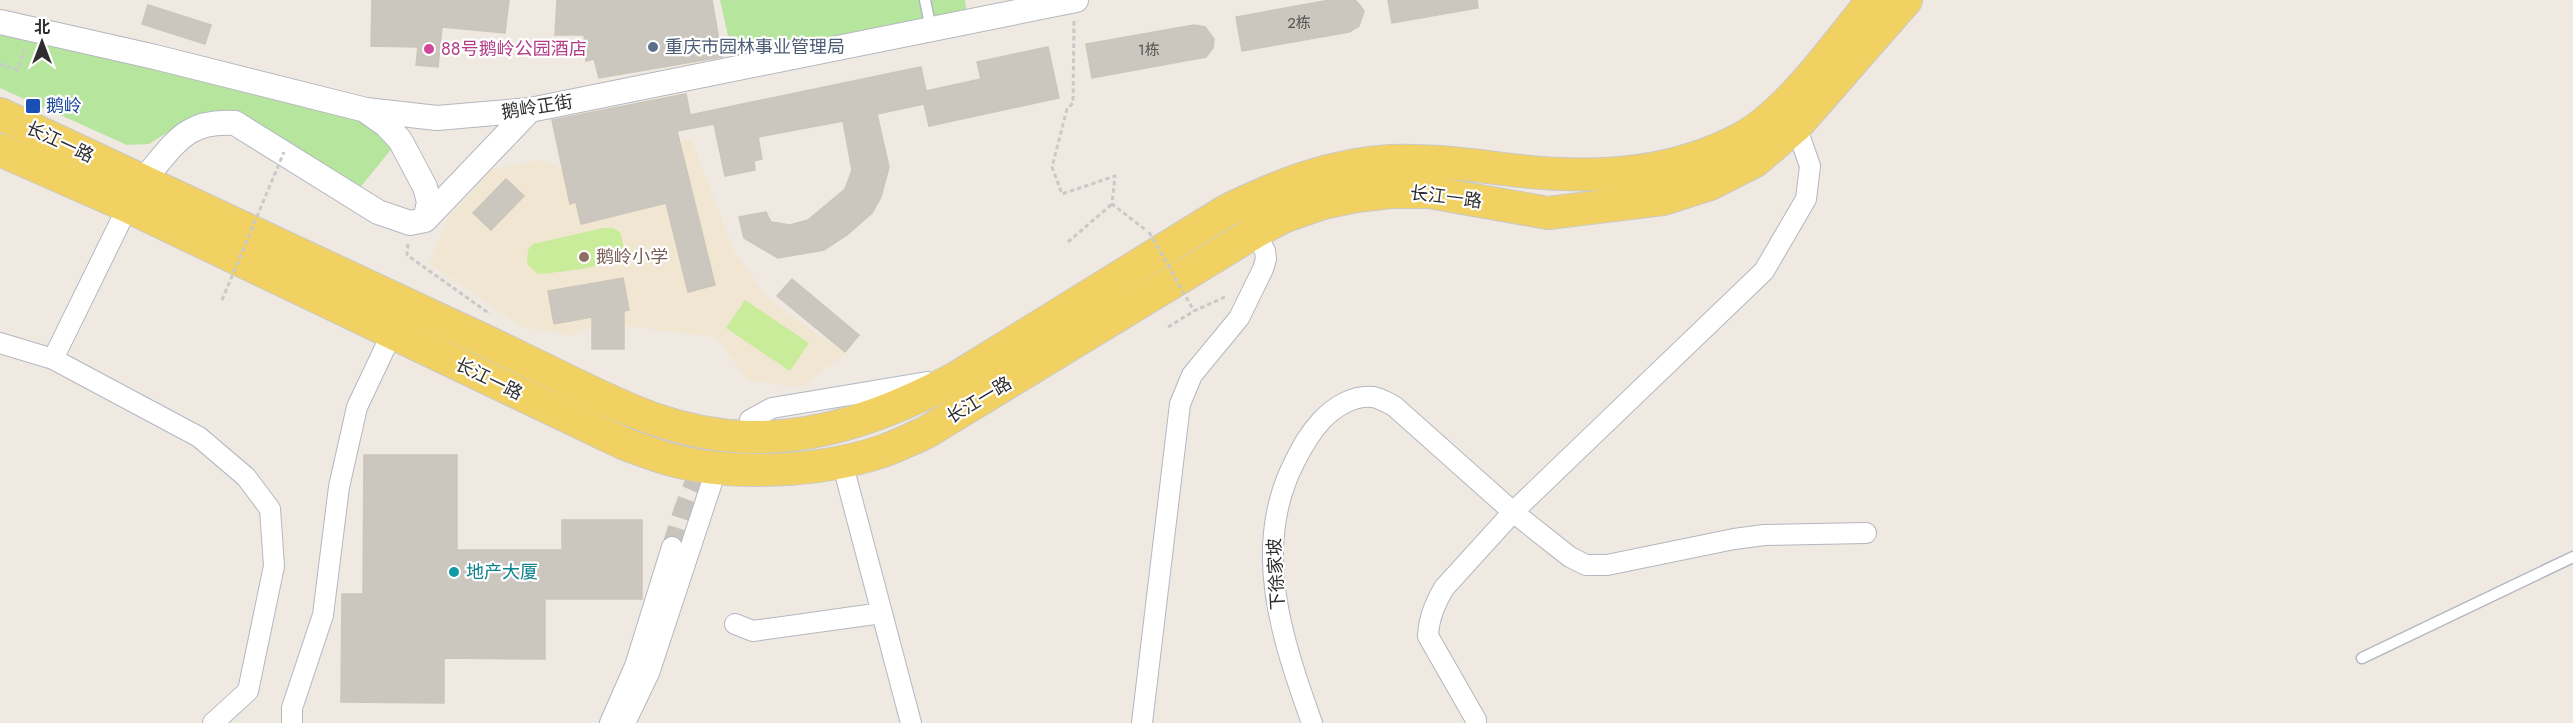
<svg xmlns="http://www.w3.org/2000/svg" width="2573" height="723" viewBox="0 0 2573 723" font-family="Jost,'Noto Sans SC',sans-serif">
<rect width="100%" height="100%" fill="#efe9e1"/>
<path fill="#f0e6d1" d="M691,139L734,251L767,298L845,354L801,387L749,381L716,337L602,323L571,336L523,327L429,263L448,219L490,170L543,160L564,170Z"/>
<path fill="#b6e59e" d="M720,0H965L967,14L733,58Z
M0,32L366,118L393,147L358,190L261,126L176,127L149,144L127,145L0,88Z"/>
<path fill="#c9ec9a" d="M603,228H613L620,232L625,252C612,268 559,272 538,274L527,264L528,250L533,244Z
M745,300L809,343L790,371L726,328Z"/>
<path fill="#cbc7bf" stroke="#cbc5ba" stroke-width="1.5" d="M372,0H509L505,33L442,27L438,67L416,65L418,47L371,46Z
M557,0H712L722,57L599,78L594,59L586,61L584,35H555Z
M1330,0H1355L1359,4L1364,11L1359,26L1349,32L1242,51L1236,17Z
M1388,0H1477L1478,8L1392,23Z
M148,5L211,25L205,44L142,24Z
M1194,25L1205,27L1214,39L1213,48L1206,57L1092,78L1086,44Z
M1048,47L1059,98L929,126L924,104L877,114L889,167L881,197L872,213L847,235L824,250L778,258L744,238L739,217L766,212L771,222L790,225L808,220L845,189L852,170L843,121L758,137L762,159L754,161L755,170L725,176L714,124L677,131L715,285L688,292L666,203L581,224L576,202L570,204L552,120L686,94L690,115L921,67L926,91L981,79L977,62Z
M506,179L524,196L491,230L473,213Z
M623,278L629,310L624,311V349H592V317L554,324L548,291Z
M792,279L859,335L845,352L777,296Z
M364,455H457V550H562V520H642V599H545V659L444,658V703L341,702L342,594H363Z"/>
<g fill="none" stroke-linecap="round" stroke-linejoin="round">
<path stroke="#c8c4bd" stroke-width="20" stroke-dasharray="20 10" stroke-linecap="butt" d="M672,547C685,505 697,460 734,433"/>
<defs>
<path id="service" d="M925,0L931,29
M2362,658L2573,557"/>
<path id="minor" d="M132,198L53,359L199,437L246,477L270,509L274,566L248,691L213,723
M0,343L53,359
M750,420L772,408L927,382
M842,462L911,723
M735,624L753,631L882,613
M1476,720L1428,636C1429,617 1435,604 1444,588L1513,512L1764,271L1806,199L1810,166L1796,126
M292,723V708L323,615L339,487L357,407L392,333
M610,723L635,666L672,547
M625,723L649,673L717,467
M1142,723L1180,404L1192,375L1239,318L1263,269L1266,259L1265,251L1255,232
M1312,723C1282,639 1251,548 1294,463C1302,447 1309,434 1321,421C1334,407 1353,395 1373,397C1380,398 1388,403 1394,406L1513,512L1570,557L1586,565H1607L1734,539L1764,535L1866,533"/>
<path id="tertiary" d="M0,22L155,57L366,110L437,118L530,110L1076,0
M366,111L386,125L400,140L425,187L429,202L425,220
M143,180C174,146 184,119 235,123L378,212L410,223L425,220L530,110"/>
<path id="primary" d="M0,114C151,184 302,255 453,326C491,343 529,362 566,380C627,410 679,435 748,437C823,439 892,412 956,378L1226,211C1277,186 1332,164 1390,161C1434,159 1477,166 1521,171C1598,179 1673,175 1742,138C1790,112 1837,43 1873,0
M0,150L127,206L625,444C639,449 654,455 668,459C732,477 821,472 883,451C897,446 911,439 925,433L1255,232L1283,217L1323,203L1356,196L1391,192H1429L1548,213L1663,199L1710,184L1755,161L1796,126L1906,0"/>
</defs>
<use href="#service" stroke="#b4b7c1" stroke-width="13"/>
<use href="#minor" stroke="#b4b7c1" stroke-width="22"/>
<use href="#tertiary" stroke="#b4b7c1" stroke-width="26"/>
<use href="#primary" stroke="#c9c9c9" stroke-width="34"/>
<path stroke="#c9c9c9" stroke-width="3" stroke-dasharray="4.5 3" stroke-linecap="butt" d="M1074,21L1073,103L1067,109L1052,167L1062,194L1115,176L1112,204L1147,231
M0,64L18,70L24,49
M1068,242L1112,204
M408,244L407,255L490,314
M1168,327L1194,311L1227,296"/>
<use href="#service" stroke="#fff" stroke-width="10"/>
<use href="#minor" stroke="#fff" stroke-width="20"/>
<use href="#tertiary" stroke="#fff" stroke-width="24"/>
<use href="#primary" stroke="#f2d163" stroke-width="32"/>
<path stroke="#c9c9c9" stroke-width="3" stroke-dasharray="4.5 3" stroke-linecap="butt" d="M1149,232L1194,311
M222,300L284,152"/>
</g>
<circle fill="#5c6f8a" stroke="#fff" stroke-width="2" cx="653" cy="47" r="6"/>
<circle fill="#d1479c" stroke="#fff" stroke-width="2" cx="429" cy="49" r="6"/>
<rect fill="#1a4fb4" stroke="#fff" stroke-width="2" x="25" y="98" width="16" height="16" rx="3"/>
<circle fill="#8d6e63" stroke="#fff" stroke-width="2" cx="584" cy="257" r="6"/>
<circle fill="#0f9aa8" stroke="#fff" stroke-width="2" cx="454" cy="572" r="6"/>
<g text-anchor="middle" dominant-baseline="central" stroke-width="4.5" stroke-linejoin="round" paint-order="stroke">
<g font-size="15" fill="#555452">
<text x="1299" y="23">2栋</text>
<text x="1149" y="50">1栋</text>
</g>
<g font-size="18" fill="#4e5e75" stroke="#fff" text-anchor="start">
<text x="665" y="47">重庆市园林事业管理局</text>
</g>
<g font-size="18" fill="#b23c85" stroke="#fff" text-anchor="start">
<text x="441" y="49">88号鹅岭公园酒店</text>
</g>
<g font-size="18" fill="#164399" stroke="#fff" text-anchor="start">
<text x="46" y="106">鹅岭</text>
</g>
<g font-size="18" fill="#2e2e2e" stroke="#fff">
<text transform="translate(537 107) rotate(-9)">鹅岭正街</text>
<text transform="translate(60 142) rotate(25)">长江一路</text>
<text transform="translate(1446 197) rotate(7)">长江一路</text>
<text transform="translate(489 379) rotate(26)">长江一路</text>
<text transform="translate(979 400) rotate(-31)">长江一路</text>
<text transform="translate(1276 574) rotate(-93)">下徐家坡</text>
</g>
<g font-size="18" fill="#785e54" stroke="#fff" text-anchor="start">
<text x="596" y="257">鹅岭小学</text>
</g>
<g font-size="18" fill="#0d838f" stroke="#fff" text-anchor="start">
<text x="466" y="572">地产大厦</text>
</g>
</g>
<g transform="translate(42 42)" stroke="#ffffff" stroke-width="4.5" paint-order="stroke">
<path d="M0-4.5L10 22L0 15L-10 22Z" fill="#2e2e2e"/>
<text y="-9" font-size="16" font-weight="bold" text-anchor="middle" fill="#2e2e2e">北</text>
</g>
</svg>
